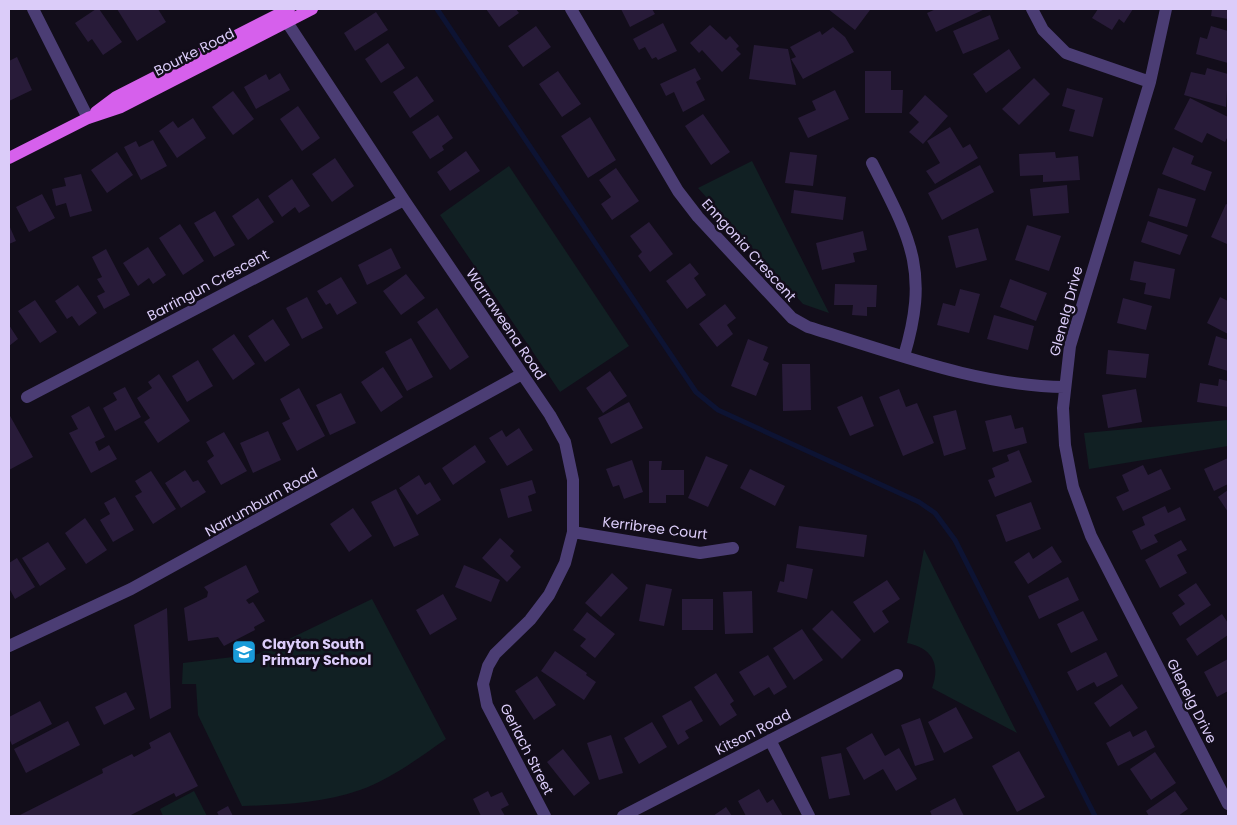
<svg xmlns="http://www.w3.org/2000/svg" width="1237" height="825" viewBox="0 0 1237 825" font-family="Poppins,sans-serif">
<rect width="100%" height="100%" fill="#120d1a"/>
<path fill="#112023" d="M752,161L829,313L803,304L698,188Z
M509,166L629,346L560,392L440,215Z
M1228,420V446L1089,469L1084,433Z
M924,549L1017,733L932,688C941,664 932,648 907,643Z
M372,599L446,739C420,757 391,779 360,790C323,803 281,805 242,806L198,715L196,684H182L183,663L258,654Z
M194,791L207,816H163L160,809Z"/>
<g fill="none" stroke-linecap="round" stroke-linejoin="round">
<path stroke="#0d1333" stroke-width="5" d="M437,9L696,392L718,410L919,502L935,513L955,540L1095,816"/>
</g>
<path fill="#281b39" d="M96,9H99L122,42L103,55L92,39L88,42L75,23Z
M117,9H158L166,22L137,41Z
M486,9H516L519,13L499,27Z
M621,9H652L655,14L630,27Z
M828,9H868L870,10L855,30Z
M936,9H985L936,32L927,13Z
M1098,9H1133L1124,23L1119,19L1112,30L1092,18Z
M1212,9H1228V19L1211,16Z
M376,12L388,30L355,51L344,33Z
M990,15L999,39L963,54L953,31Z
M663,23L677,51L658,60L656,57L652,59L645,47L639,50L633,39Z
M710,25L726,40L730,36L739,46L736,49L741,54L722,72L702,50L699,53L690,43Z
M536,26L551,47L523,67L508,46Z
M1211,26L1228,31V63L1196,54L1200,37L1207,39Z
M833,27L845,37L854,52L803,79L791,59L796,57L790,47L820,31L822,35Z
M388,43L405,68L381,83L365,59Z
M754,45L788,49L796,85L749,79Z
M1009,49L1021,68L986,93L973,74Z
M17,57L32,90L9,101V61Z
M695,68L701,79L696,82L705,100L683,112L674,92L666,96L660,84Z
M1207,68L1228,74L1226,107L1184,95L1191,72L1205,75Z
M558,71L581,104L562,117L539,84Z
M865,71H891V90H903L902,113H865Z
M280,73L290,90L256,109L244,87L266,74L269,80Z
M417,76L434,101L410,118L393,92Z
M1034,78L1050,94L1019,125L1002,109Z
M1067,88L1103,98L1093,137L1069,131L1075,110L1062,106Z
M835,90L849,119L808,138L798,118L816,110L812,101Z
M233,91L254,119L233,135L212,107Z
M925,95L948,116L923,144L909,132L919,122L909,113Z
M1190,98L1228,117V136L1225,142L1207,133L1202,143L1174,129Z
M298,106L320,138L302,151L280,119Z
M703,114L730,152L711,165L685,126Z
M438,115L453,138L442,146L444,150L430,159L412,132Z
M590,117L616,160L588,178L561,136Z
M193,118L206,138L177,158L159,131L173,121L178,128Z
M950,127L963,148L970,144L978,158L935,184L926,171L940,163L927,141Z
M153,140L167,166L141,180L124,147L136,141L139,147Z
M1173,147L1194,156L1191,164L1212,172L1205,191L1162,174Z
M466,151L480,171L450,191L437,172Z
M117,152L133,175L107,193L91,170Z
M790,152L817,155L813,186L785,183Z
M1055,152L1056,158L1078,156L1080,180L1043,182V175L1020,176L1019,154Z
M335,158L354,186L332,202L312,174Z
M980,165L994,192L942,220L928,193Z
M616,168L639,201L612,220L601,204L611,197L599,180Z
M81,174L92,211L70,217L66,203L56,206L52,189L66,186L64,178Z
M292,179L310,206L299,213L295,207L282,217L268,196Z
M1067,185L1069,213L1033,216L1030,189Z
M1158,188L1196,199L1187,227L1149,216Z
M794,190L846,197L843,220L791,213Z
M42,194L55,218L29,232L16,207Z
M258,198L274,222L248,240L232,216Z
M1226,204L1228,205L1227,244L1211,237Z
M215,211L235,245L214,257L194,223Z
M1148,221L1188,235L1180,255L1141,242Z
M649,222L673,254L650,272L638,256L642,252L630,236Z
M180,224L204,261L183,275L159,238Z
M9,225L16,241L9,244Z
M1027,225L1061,236L1049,271L1015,260Z
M978,228L987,260L956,268L948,236Z
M863,231L867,250L853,253L855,262L822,270L816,243Z
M148,247L166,275L153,284L149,278L138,286L123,263Z
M391,248L401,268L367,285L358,265Z
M106,249L130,295L104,309L97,296L105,292L97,279L102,277L92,257Z
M1134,261L1175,269L1170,299L1144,294L1146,283L1130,280Z
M690,263L699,274L694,278L706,295L687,309L666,281Z
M406,274L425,298L401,315L383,291Z
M341,277L357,303L337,315L330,303L326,305L317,291Z
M1010,279L1047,293L1036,321L1000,307Z
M835,284L877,285L876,307H867V316L852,315L853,305H834Z
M78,285L97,313L79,326L72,316L67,319L55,301Z
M960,289L980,294L969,333L937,325L943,303L955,306Z
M307,297L323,328L302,339L286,308Z
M1220,297L1228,301V334L1207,323Z
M1123,298L1152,306L1146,330L1117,323Z
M35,300L57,332L40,343L18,311Z
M725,304L736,318L727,325L733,334L717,347L699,324Z
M437,308L469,357L450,370L417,322Z
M994,315L1034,326L1028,350L987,339Z
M273,319L290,345L265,362L248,336Z
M9,325L18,339L9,346Z
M234,334L255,364L233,380L212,349Z
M1216,336L1228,340V371L1208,365Z
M411,338L433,377L407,391L385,352Z
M748,339L768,347L763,360L769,363L756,396L731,386Z
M1108,350L1149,354L1146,378L1106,374Z
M198,360L213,386L187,402L172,376Z
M782,364H810L811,410L783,411Z
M383,367L403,397L381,412L361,382Z
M610,371L627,396L603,413L586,388Z
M159,374L190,421L158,443L144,422L150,418L137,398L152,388L148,382Z
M1219,379L1228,381V407L1197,402L1200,383L1218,386Z
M125,387L141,417L115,431L103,408L117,400L113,393Z
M299,388L325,436L297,451L282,423L290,419L280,399Z
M899,389L906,407L917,403L934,443L903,456L879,397Z
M1136,389L1142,422L1108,428L1102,395Z
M341,393L356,423L330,435L316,405Z
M862,396L874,426L850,436L837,407Z
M629,402L643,428L611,444L598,418Z
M89,406L105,437L95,442L99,451L109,445L117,459L91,473L69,433L78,429L71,416Z
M956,410L966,449L944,456L933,416Z
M9,414L33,457L9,470Z
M1011,415L1015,429L1023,427L1027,443L993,452L985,421Z
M519,428L533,450L507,466L489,438L502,430L506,437Z
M268,431L281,460L253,473L240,443Z
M224,432L247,471L221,485L207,461L214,456L206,442Z
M475,445L486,462L453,485L442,468Z
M1019,450L1032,482L995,497L988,480L995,477L992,468L1009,461L1007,455Z
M706,456L728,465L708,507L688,498Z
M1228,458V484L1214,491L1204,469Z
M632,460L643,492L624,499L619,485L613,487L606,469Z
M649,461H662L661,470H684V495H666V503H649Z
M1143,465L1148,475L1161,469L1171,489L1123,511L1116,497L1129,491L1122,475Z
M750,469L785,486L775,506L740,488Z
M185,470L193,482L198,480L206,492L181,508L165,483Z
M151,471L176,509L153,524L135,496L142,492L135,481Z
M419,475L425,485L430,482L441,500L417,515L399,488Z
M532,480L536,493L528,496L532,511L508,518L500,489Z
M396,489L419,535L394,547L371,502Z
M1228,490V512L1218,497Z
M115,497L134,530L113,542L100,520L110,514L104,503Z
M1031,502L1041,529L1006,542L996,515Z
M1165,506L1168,513L1180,507L1186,520L1154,535L1158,542L1141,550L1132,531L1145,525L1142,517Z
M353,508L372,536L349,552L330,524Z
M85,518L107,550L86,564L65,533Z
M799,526L867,535L864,557L796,548Z
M500,538L514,551L510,556L521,567L507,582L482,558Z
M1181,540L1187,550L1177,555L1187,573L1160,588L1145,560Z
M48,542L66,569L40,586L22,558Z
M1052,546L1062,562L1028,584L1014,562L1029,552L1033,559Z
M17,558L35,587L15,599L9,588V563Z
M787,564L813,569L807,599L777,592L780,581L784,582Z
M246,565L259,592L246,600L249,604L253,602L265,621L254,627L255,630L224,646L218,637L188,641L184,608L207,597L208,592L204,587Z
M464,565L500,580L491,602L455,587Z
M612,573L628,588L601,617L585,603Z
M1068,577L1079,600L1039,619L1028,596Z
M887,580L900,599L882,611L889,622L874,633L853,602Z
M1196,583L1211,605L1180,626L1172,613L1185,604L1178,595Z
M646,584L672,589L664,626L639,621Z
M752,591L753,633L725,634L723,592Z
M443,594L457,619L430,635L416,610Z
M682,599H713V630H682Z
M167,608L171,708L150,719L134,625Z
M832,610L861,640L842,659L812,629Z
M1083,611L1098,640L1071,653L1057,624Z
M587,612L615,634L595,658L580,646L586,639L573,630Z
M1222,614L1228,623V635L1197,656L1186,639Z
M802,629L823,660L794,680L773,648Z
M555,651L587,673L586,675L596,682L584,700L541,671Z
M1106,652L1118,676L1097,687L1094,682L1077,691L1067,672Z
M768,655L787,687L774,695L769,687L754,696L739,672Z
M1228,659V691L1217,697L1204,672Z
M716,673L734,701L730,704L737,715L720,726L694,687Z
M537,676L556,705L534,720L515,691Z
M1122,684L1138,708L1110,727L1094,703Z
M126,692L135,709L104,725L95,707Z
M691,700L703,721L685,731L689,738L678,745L662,716Z
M40,701L52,724L12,745L9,738V717Z
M956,707L973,738L944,753L928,722Z
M920,718L934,760L915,766L901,725Z
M68,721L80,745L26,773L14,749Z
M652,722L667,747L639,764L624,738Z
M1146,730L1155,747L1118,766L1106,743L1130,731L1133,737Z
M170,732L198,786L176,797L174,793L129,816H18L103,773L102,769L132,754L134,757L151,748L149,743Z
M872,733L885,756L899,748L917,779L896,791L883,769L864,780L846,748Z
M611,735L623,773L599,780L587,743Z
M563,749L590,783L574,796L547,762Z
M1019,751L1045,797L1017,812L992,766Z
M1155,752L1176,783L1151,800L1130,769Z
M841,753L850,795L829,799L821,757Z
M759,789L767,803L773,799L783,816H746L738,801Z
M488,791L491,797L502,792L509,805L501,809L505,816H481L473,799Z
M1175,791L1188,809L1178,816H1149L1146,811Z
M955,798L964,816H932L930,811Z
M228,806L233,816H219L217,812Z
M726,807L732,816H713Z"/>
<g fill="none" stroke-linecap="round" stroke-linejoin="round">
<path stroke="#4b3d74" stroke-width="12" d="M33,9L88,118
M571,9L678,191L698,217L792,318L808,327C892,352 977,386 1065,387
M1032,9L1043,30L1066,53L1150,82
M1166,9L1150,82L1070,346L1063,408L1065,445L1073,487L1091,536L1228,804
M281,13L404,200L550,415L565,442L573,480V532L565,563L549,595L530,620L495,654L488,666L483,684L487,705L545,816
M872,163C910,238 930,270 904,356
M27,397L404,200
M573,532L700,553L733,548
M9,646L131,589L522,374
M770,740L809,816
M623,816L897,675"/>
<path stroke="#d660ec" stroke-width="12" d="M96,112L116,97L289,9
M9,158L88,118L121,107L312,9"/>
</g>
<defs>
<symbol id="school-square" viewBox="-11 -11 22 22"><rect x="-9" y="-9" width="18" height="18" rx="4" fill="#199bd8" stroke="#120d1a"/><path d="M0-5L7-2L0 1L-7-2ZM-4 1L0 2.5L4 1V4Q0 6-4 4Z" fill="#fff"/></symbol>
</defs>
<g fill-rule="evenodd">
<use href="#school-square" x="230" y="638" width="28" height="28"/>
</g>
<g text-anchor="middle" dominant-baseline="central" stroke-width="5" stroke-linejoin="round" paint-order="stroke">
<g font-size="14" fill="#dbccf9" stroke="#120d1a">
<text transform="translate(194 52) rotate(-27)">Bourke Road</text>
<text transform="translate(749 250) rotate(48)">Enngonia Crescent</text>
<text transform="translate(208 285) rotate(-28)">Barringun Crescent</text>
<text transform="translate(1066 311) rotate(-75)">Glenelg Drive</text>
<text transform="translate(506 324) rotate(56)">Warraweena Road</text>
<text transform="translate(261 502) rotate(-29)">Narrumburn Road</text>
<text transform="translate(655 528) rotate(7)">Kerribree Court</text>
<text transform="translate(1192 701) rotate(63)">Glenelg Drive</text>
<text transform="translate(753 732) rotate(-27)">Kitson Road</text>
<text transform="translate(527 749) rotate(63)">Gerlach Street</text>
</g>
<g font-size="14" font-weight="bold" fill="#dbccf9" stroke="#120d1a" text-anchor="start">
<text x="262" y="644">Clayton South<tspan x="262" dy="16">Primary School</tspan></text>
</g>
</g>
<rect width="1237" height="825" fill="none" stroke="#dbccf9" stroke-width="20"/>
</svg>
